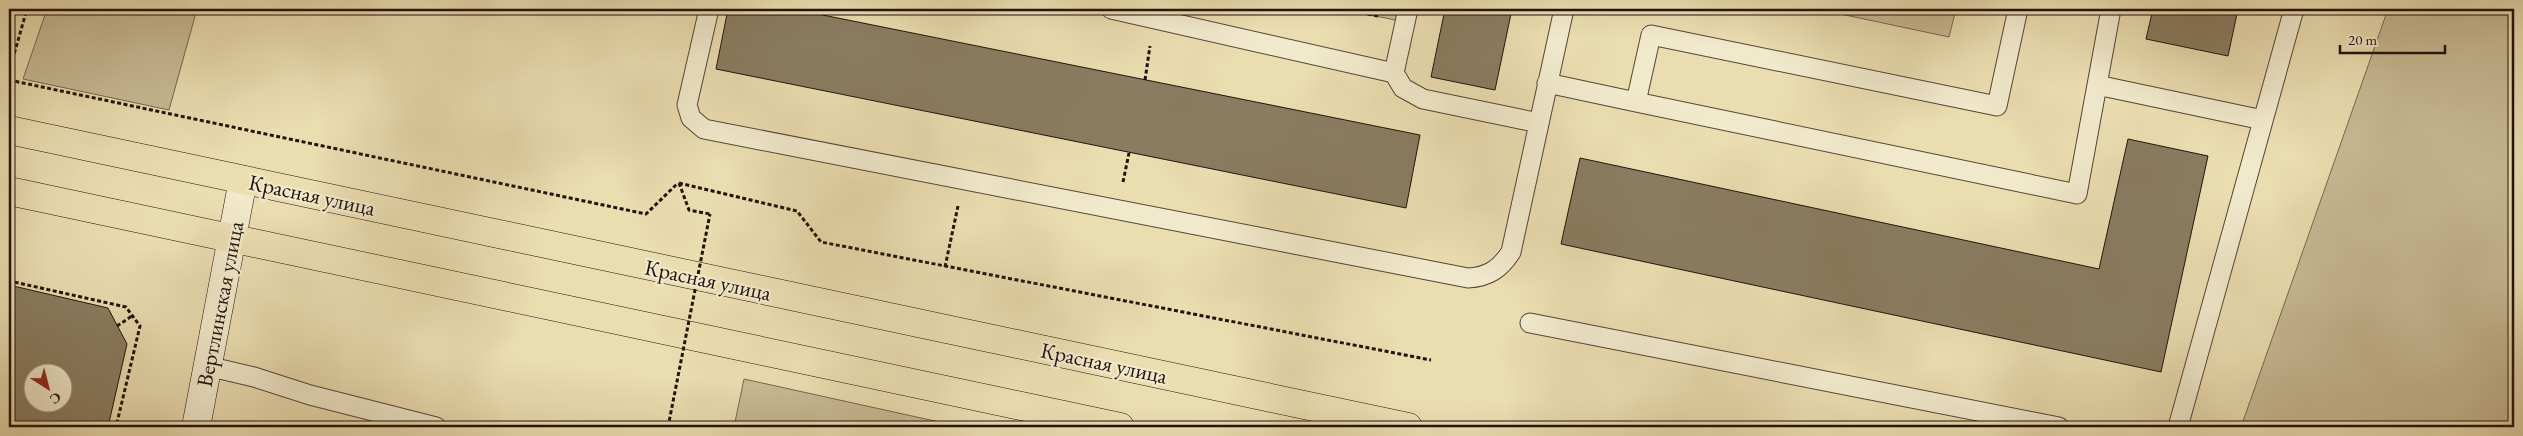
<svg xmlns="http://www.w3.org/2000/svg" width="2523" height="436" viewBox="0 0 2523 436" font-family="'EB Garamond',serif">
<rect width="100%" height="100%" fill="#eaddb0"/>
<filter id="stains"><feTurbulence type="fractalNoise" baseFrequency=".004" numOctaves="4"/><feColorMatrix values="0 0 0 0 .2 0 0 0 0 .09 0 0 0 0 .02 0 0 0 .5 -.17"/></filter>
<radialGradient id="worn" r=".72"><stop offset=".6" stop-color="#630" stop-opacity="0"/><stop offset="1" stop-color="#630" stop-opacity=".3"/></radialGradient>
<path fill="#c8ba94" stroke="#766650" d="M47,9H197L169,110L23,79Z
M1341,9H1408L1405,22Z
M1817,9H1956L1949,37Z
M2388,9H2514V427H2241Z
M744,379L962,427H734Z"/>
<path fill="#8a7c61" stroke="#23120c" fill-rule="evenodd" d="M728,9H793L1420,135L1406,208L716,69Z
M1445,9H1512L1495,90L1431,77Z
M2153,9H2238L2228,56L2146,39Z
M2128,139L2208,156L2161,372L1561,244L1580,158L2099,269Z
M9,285L108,308L127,344L108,427H9ZM32,374H62V404H32Z"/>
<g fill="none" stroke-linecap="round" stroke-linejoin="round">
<defs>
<path id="lane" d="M709,9L687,105L691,118L704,129L1468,278C1488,277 1500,269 1511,252L1564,9
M1111,9L1394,73L1403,88L1423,99L1539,123
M2018,9L1997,106L1651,35L1636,102L2077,194L2097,85L2263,120
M1394,73L1408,9
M1547,83L1636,102
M2097,85L2111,9
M1530,323L2059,427
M207,366L254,377L310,395L436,427
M2178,427L2294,9"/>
<path id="secondary" d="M196,427L243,180"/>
<path id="highway" d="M9,130L1408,427
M9,191L1120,427"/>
</defs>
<use href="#lane" stroke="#554535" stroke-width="21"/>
<use href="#secondary" stroke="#23120c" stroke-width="29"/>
<use href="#highway" stroke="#23120c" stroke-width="29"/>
<path stroke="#23120c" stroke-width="3" stroke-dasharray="4 2.5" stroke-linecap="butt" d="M1342,9L1378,16
M9,72L27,9
M9,80L646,214L678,183
M1145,80L1150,46
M1123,182L1129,153
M679,183L797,211L821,242L1431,360
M679,183L689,210L710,214
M945,267L958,206
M9,279L14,282L126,307L140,326L116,427
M117,326L132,316"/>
<use href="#lane" stroke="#f1e9cc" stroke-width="19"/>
<use href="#secondary" stroke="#f1e9cc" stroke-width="28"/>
<use href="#highway" stroke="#eaddb0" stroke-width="28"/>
<path stroke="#23120c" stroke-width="3" stroke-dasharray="4 2.5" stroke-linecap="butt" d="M668,427L710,214"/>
</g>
<g text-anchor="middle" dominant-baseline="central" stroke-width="4.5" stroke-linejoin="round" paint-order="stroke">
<g font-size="22" fill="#23120c" stroke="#f1e9cc">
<text transform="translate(312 195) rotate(12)">Красная улица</text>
<text transform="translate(708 280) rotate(12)">Красная улица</text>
<text transform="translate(220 304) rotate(-79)">Вертлинская улица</text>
<text transform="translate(1104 363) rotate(12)">Красная улица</text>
</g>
</g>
<rect width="2523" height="436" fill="none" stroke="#eaddb0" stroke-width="30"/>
<rect x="10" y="10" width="2503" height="416" fill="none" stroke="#23120c" stroke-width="2.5"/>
<rect x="15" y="15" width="2493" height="406" fill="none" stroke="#23120c"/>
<g transform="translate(48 388) rotate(144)"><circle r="24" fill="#f1e9cc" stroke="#9f937f"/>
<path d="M0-4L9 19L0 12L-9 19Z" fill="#8f2418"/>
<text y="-8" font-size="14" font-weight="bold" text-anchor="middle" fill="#23120c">С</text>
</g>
<path d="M2340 45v8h105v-8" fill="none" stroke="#23120c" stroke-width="2.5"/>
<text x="2348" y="45" font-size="15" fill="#23120c" stroke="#f1e9cc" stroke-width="4" paint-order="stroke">20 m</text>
<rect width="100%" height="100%" filter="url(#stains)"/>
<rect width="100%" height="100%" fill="url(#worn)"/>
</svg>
